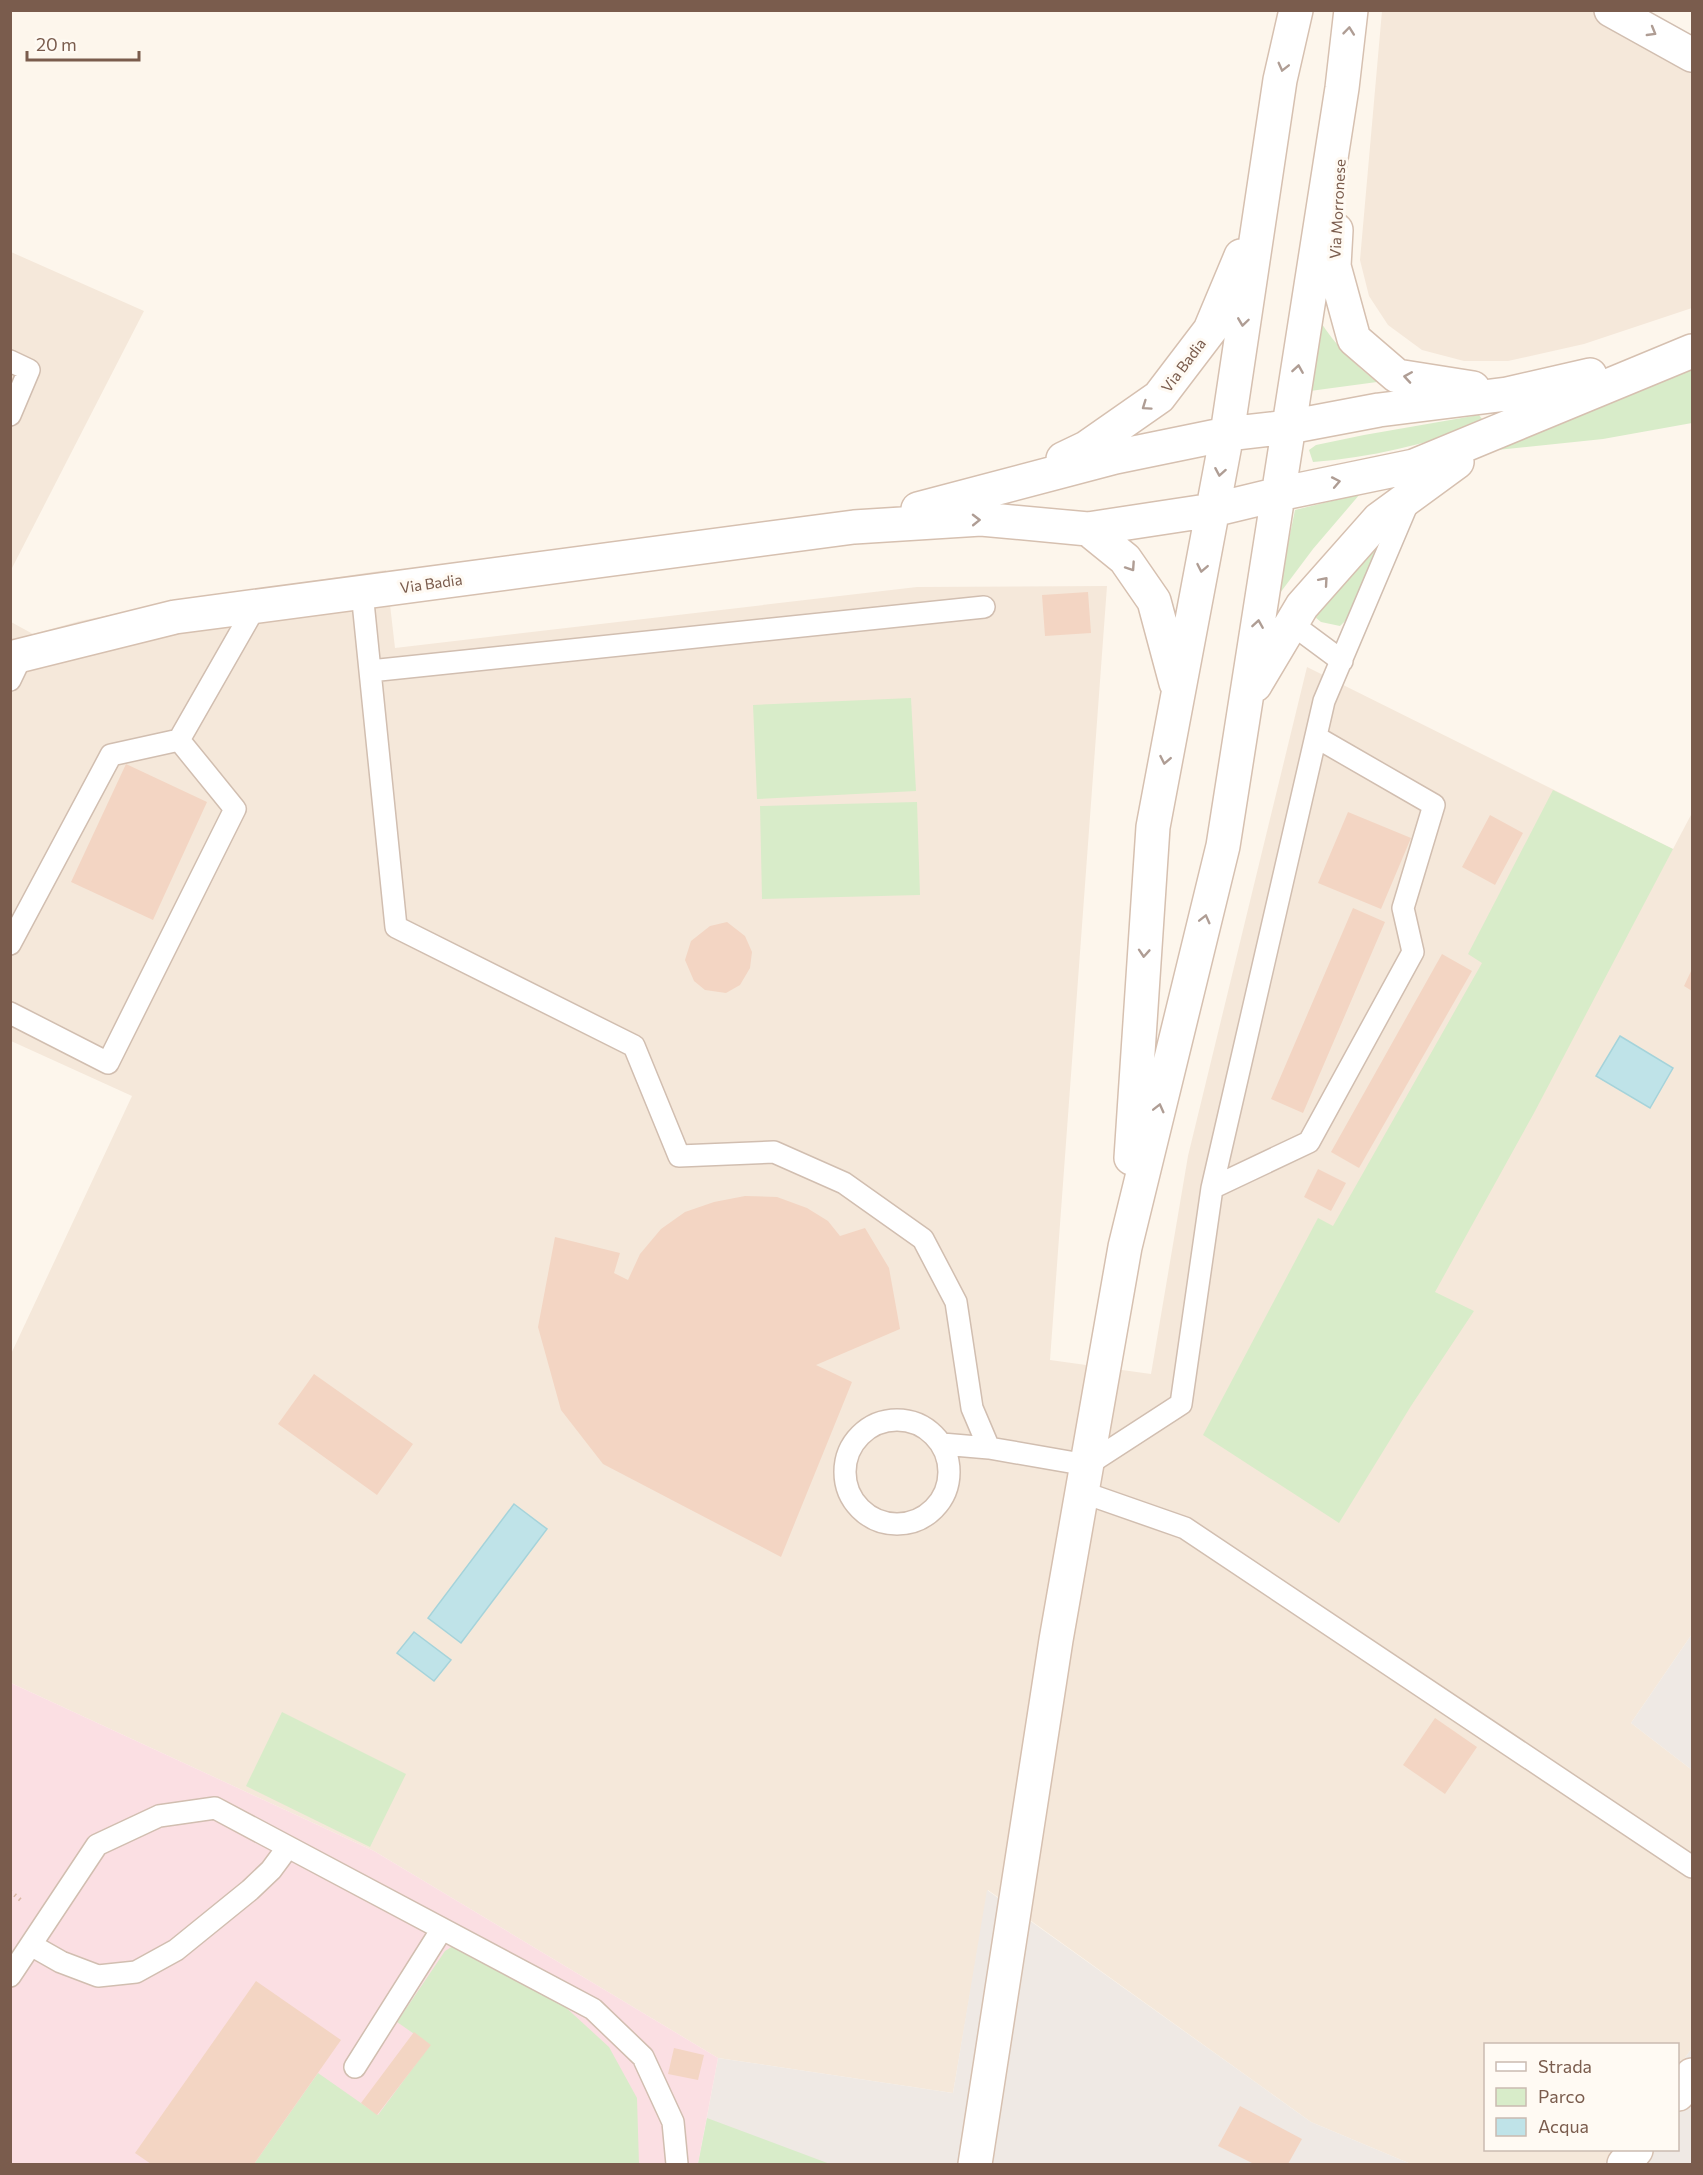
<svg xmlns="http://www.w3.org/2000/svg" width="1703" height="2175" viewBox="0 0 1703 2175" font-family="Commissioner,sans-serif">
<rect width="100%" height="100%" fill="#fdf6ec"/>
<path fill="#f5e8da" d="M1382,11H1630L1692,44V308L1584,344L1508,361H1464L1422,350L1388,325L1369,296L1360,260Z
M11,252L144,311L11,570Z
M386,570L395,648L917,587L1107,586L1050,1360L1151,1374L1188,1156L1307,667L1673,849L1692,813V1634L1631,1723L1692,1770V2048L1678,2068V2044H1486V2150H1616L1604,2164H1411L1311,2122L988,1890L953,2093L718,2058L374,1851L11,1683V1354L132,1096L11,1041V622L33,634L80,621L177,601Z"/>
<path fill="#efe9e4" d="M1692,1634V1770L1631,1723Z
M987,1890L1311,2122L1411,2164H698L718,2058L953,2093Z
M1692,2048V2164H1604L1616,2150H1678V2068Z"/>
<path fill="#fbdfe3" d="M11,1683L374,1851L718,2058L698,2164H11Z"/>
<path fill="#d8ecc9" d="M1320,321C1335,345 1355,365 1377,382L1310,391Z
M1692,367V423L1603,439L1497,450L1593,405Z
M1479,415L1482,419L1481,427C1425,443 1371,458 1313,462L1309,450L1316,445L1364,435Z
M1360,494L1313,549L1277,597L1295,510Z
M1376,533L1381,547C1371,572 1361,609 1340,626L1321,622L1309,612Z
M911,698L916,791L757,799L753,705Z
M1553,790L1673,849L1534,1113L1435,1292L1474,1311L1411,1406L1339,1523L1203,1435L1318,1218L1333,1226L1482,963L1468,954Z
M917,802L920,895L762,899L760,806Z
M282,1712L406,1774L370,1847L246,1786Z
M456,1944L561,2003L609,2047L637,2098L639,2164H254L318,2073L378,2115L430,2045L397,2022L445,1951Z
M707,2118L830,2164H698Z"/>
<path fill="#bfe3e8" stroke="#a5d3da" stroke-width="1.5" d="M1620,1036L1673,1068L1650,1108L1596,1076Z
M514,1504L547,1529L461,1643L428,1618Z
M414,1632L451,1660L434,1681L397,1653Z"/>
<path fill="#f3d5c3" d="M1088,592L1091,633L1045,636L1042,595Z
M126,764L207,802L153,920L71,882Z
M1348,812L1411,838L1381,909L1318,883Z
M1490,815L1523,833L1495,885L1462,867Z
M1353,908L1385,922L1303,1113L1271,1099Z
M727,922L745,936L752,952L750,968L740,985L726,993L705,990L694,981L685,960L691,941L710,926Z
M1442,954L1472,971L1359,1168L1331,1152Z
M1692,969V991L1684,986Z
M1318,1169L1346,1183L1331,1211L1304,1197Z
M745,1196L777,1197L807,1208L828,1221L840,1236L865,1228L889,1268L900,1329L816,1365L852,1382L781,1557L603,1464L561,1410L538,1327L555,1237L620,1253L614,1273L628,1280L640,1254L661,1229L685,1212L714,1202Z
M314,1374L413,1444L377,1495L278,1424Z
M1435,1718L1477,1747L1445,1794L1403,1765Z
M256,1981L341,2040L254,2164H151L135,2153Z
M414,2032L431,2045L377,2115L361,2103Z
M674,2048L704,2055L698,2080L668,2074Z
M1240,2106L1302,2139L1288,2164H1254L1218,2146Z"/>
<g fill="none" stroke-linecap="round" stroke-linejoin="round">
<defs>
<path id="lane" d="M10,361L29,370L10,415
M362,592L396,927L634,1046L679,1156L774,1152L844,1183L923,1239L956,1302L972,1408L989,1448
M1292,624L1342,661
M370,671L984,607
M10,680L22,655
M10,944L111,755L179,740L255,607
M10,1013L108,1063L235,809L179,740
M1212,1188L1309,1142L1413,952L1403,908L1434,805L1316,737
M845 1472a52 52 0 1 1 104 0a52 52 0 1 1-104 0Z
M942,1444L989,1448L1087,1465L1181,1404L1212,1188L1324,701L1410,498
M1082,1492L1185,1528L1692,1867
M31,1945L61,1962L98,1976L136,1972L176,1950L250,1890L271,1870L288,1847
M10,1976L97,1845L159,1816L215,1808L593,2009L643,2057L673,2122L677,2164
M355,2067L442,1929"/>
<path id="street" d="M1611,10L1692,55"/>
<path id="secondary" d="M1336,230L1334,266L1354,339L1397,376L1473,388
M1063,459L1086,448L1159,397L1210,330L1241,256
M918,509L1115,457L1227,434L1289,427L1379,410L1507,394L1590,375
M1088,529L1125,559L1154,601L1176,683
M10,658L175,617L854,527L981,519L1088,529L1213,510L1279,494L1414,466L1692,351
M1255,685L1302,606L1379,519L1457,462
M1131,1158L1153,827L1227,434L1280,80L1296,10
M1678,2094L1692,2075
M975,2164L1056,1640L1125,1247L1223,846L1342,88L1351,10
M1624,2164L1636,2150"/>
</defs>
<use href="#lane" stroke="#d1beb0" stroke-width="24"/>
<use href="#street" stroke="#d1beb0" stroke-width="36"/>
<use href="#secondary" stroke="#d6c0b0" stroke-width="36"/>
<path stroke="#d9b8a5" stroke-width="4" stroke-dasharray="1.5 4.5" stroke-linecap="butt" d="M10,1891L23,1902"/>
<use href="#lane" stroke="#fff" stroke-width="21"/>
<use href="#street" stroke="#fff" stroke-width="33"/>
<use href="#secondary" stroke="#fff" stroke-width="33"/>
</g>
<defs><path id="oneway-chevron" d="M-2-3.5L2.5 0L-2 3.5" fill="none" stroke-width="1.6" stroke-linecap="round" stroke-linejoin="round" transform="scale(1.5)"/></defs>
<g stroke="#af9d94">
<use href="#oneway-chevron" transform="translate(1349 31) rotate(-84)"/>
<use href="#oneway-chevron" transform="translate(1652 32) rotate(30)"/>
<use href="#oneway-chevron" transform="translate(1283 67) rotate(104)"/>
<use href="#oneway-chevron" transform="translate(1243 322) rotate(98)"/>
<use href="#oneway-chevron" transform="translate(1298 369) rotate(-81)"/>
<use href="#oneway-chevron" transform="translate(1408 377) rotate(-171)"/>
<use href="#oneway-chevron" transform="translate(1146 406) rotate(145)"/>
<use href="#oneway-chevron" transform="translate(1220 472) rotate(100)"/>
<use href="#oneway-chevron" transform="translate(1336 482) rotate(-11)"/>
<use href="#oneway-chevron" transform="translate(976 520) rotate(-1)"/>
<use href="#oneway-chevron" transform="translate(1131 567) rotate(56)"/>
<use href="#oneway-chevron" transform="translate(1202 568) rotate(101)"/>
<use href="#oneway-chevron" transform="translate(1324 581) rotate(-49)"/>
<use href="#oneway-chevron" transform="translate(1258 624) rotate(-81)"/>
<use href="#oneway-chevron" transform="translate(1165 760) rotate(101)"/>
<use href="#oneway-chevron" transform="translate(1205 919) rotate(-76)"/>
<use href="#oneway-chevron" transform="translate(1144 953) rotate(94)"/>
<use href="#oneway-chevron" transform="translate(1159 1108) rotate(-76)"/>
</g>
<g text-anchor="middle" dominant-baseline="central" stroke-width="6" stroke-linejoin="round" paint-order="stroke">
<g font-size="15" fill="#7a5c4d" stroke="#fffaf3">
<text transform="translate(1337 209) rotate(-87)">Via Morronese</text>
<text transform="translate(1183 365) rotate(-53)">Via Badia</text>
<text transform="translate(431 583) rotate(-8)">Via Badia</text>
</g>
</g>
<rect width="1703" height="2175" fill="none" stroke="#7a5c4d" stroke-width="24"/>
<rect x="1484" y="2043" width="195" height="108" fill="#fffaf3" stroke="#cabbb1" stroke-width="1.5"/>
<rect x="1496" y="2062" width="30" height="9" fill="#ffffff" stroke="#cabbb1" stroke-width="1.5"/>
<text x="1538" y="2073" font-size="18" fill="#7a5c4d">Strada</text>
<rect x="1496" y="2088" width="30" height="18" fill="#d8ecc9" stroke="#cabbb1" stroke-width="1.5"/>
<text x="1538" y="2103" font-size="18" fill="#7a5c4d">Parco</text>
<rect x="1496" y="2118" width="30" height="18" fill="#bfe3e8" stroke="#cabbb1" stroke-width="1.5"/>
<text x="1538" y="2133" font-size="18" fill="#7a5c4d">Acqua</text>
<path d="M27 51v9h112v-9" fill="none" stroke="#7a5c4d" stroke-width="3"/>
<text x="36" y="51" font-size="18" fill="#7a5c4d" stroke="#fffaf3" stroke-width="4.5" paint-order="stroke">20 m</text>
</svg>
